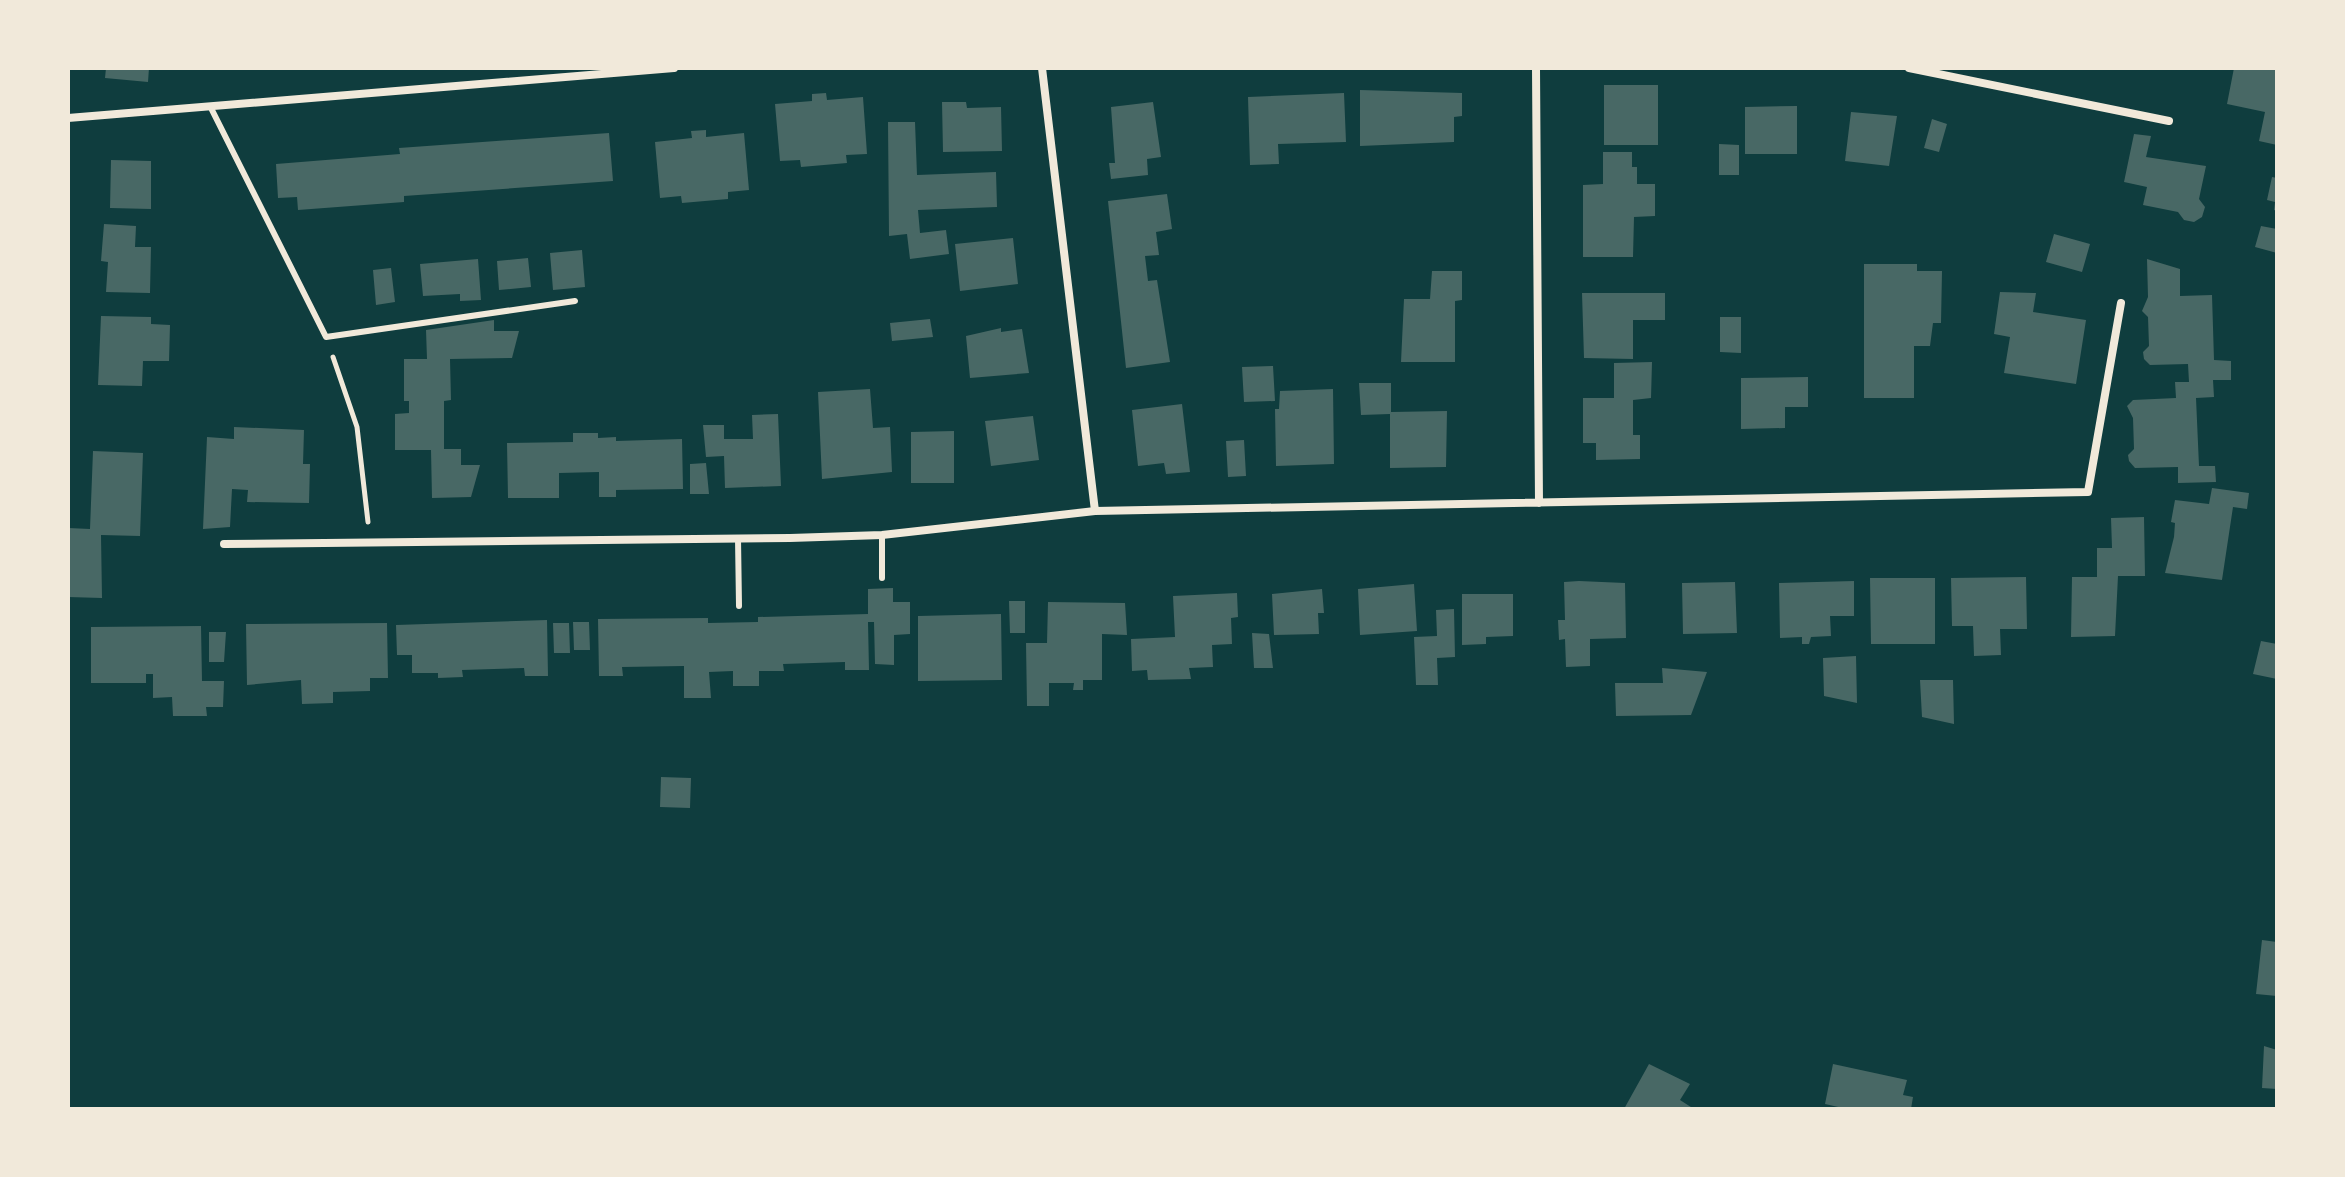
<svg xmlns="http://www.w3.org/2000/svg" width="2345" height="1177" viewBox="0 0 2345 1177" font-family="'Roboto Condensed',sans-serif">
<rect width="100%" height="100%" fill="#0f3d3e"/>
<path fill="#486865" d="M106,68H149L148,82L105,78Z
M2234,68H2277V145L2259,141L2265,112L2227,104Z
M1604,85H1658V145H1604Z
M1360,90L1462,93V116L1454,117V142L1360,146Z
M826,93L827,100L863,97L867,154L846,155L847,163L801,167L800,160L780,161L775,104L812,101V94Z
M1344,93L1346,142L1278,144L1279,164L1250,165L1248,97Z
M942,102H966L967,108L1001,107L1002,151L943,152Z
M1153,102L1161,157L1147,159L1148,175L1111,179L1109,163H1115L1111,107Z
M1797,106V154H1745V107Z
M1851,112L1897,116L1889,166L1845,161Z
M1932,119L1947,124L1939,152L1924,148Z
M888,122H915L917,175L996,172L997,207L918,210L920,233L946,230L949,254L910,259L907,234L889,236Z
M706,130V137L744,133L749,190L728,192V199L682,203L681,196L660,198L655,142L692,138L691,131Z
M609,133L613,181L404,196V202L298,210L297,197L278,198L276,164L400,154L399,148Z
M2134,134L2151,136L2146,157L2206,166L2199,199L2205,207L2202,217L2194,222L2184,220L2178,212L2143,205L2147,187L2124,182Z
M1719,144L1739,145V175H1719Z
M1603,152H1632V167H1637V184H1655V216L1634,217L1633,257H1583V185L1603,184Z
M111,160L151,161V209L110,208Z
M2272,177L2277,178V211L2274,210L2275,202L2267,200Z
M1167,194L1172,229L1156,232L1159,255L1145,256L1148,281L1157,280L1170,362L1126,368L1108,201Z
M104,224L136,226L135,247H151L150,293L106,292L108,262L101,261Z
M2261,226L2277,229V253L2255,247Z
M2054,234L2090,244L2082,272L2046,262Z
M1013,238L1018,284L960,291L955,244Z
M582,250L585,287L553,290L550,253Z
M528,258L531,287L499,290L497,261Z
M478,259L481,300L460,301V294L423,296L420,264Z
M2147,259L2180,269V296L2212,295L2214,360L2231,361V380H2213L2214,397L2196,398L2199,466H2215L2216,482L2178,483V467L2135,468L2129,461L2128,455L2134,449L2133,418L2127,406L2133,400L2176,398L2175,382H2189L2188,364L2150,365L2144,359L2143,352L2149,346L2148,317L2142,311L2148,297Z
M1864,264H1917V271H1942L1941,323H1933L1930,346H1914V398H1864Z
M391,268L395,302L376,305L373,270Z
M1432,271H1462V300L1455,301V362H1401L1404,299H1430Z
M2000,292L2036,293L2033,312L2086,320L2076,384L2004,373L2010,337L1994,334Z
M1582,293H1665V320H1633V359L1584,358Z
M101,316L151,317V324L170,325L169,361H143L142,386L98,385Z
M1720,317H1741V353L1720,352Z
M930,319L933,337L892,341L890,323Z
M494,320V331H519L512,358L450,359L451,400L444,401V449H461V465H480L471,497L432,498L431,450H395V414L409,413V401H404V359H427L426,330Z
M1001,328V332L1022,329L1029,373L970,378L966,336Z
M1652,362L1651,398L1633,400V435H1640V459L1596,460V443H1583V398H1614V363Z
M1273,366L1275,401L1244,402L1242,367Z
M1808,377V407H1785V428L1741,429V378Z
M1359,383H1391V412L1447,411L1446,467L1390,468V414L1361,415Z
M870,389L873,428L890,427L892,472L822,479L818,392Z
M1333,389L1334,464L1276,466L1275,409H1279L1280,391Z
M1182,404L1190,472L1166,474L1164,463L1138,466L1132,410Z
M778,414L781,486L725,488L724,456L706,457L703,425H724V439H753L752,415Z
M1033,416L1039,460L991,466L985,421Z
M234,427L304,430L303,464H310L309,503L247,502L248,490L232,489L230,527L203,529L207,437L234,439Z
M954,431V483H911V432Z
M573,433H598V438L616,437V441L682,439L683,489L616,490V497H599V472L559,473V498H508L507,443L573,442Z
M1244,440L1246,476L1228,477L1226,441Z
M93,451L143,453L140,536L101,535L102,598L68,597V528L90,529Z
M706,463L709,494H690V464Z
M2212,488L2249,493L2247,509L2233,507L2222,580L2165,573L2174,537L2175,523L2171,522L2175,500L2209,504Z
M2144,517L2145,576H2118L2115,636L2071,637L2072,577H2097V548H2112L2111,518Z
M2026,577L2027,629H2000L2001,655L1974,656L1973,626H1952L1951,578Z
M1870,578H1935V644H1871Z
M1579,581L1625,583L1626,638L1590,639V666L1566,667L1565,639L1559,640L1558,620H1565L1564,582Z
M1854,581V616H1830L1831,636L1811,637L1809,644H1802V637L1780,638L1779,583Z
M1735,582L1737,633L1683,634L1682,583Z
M1414,584L1417,631L1360,635L1358,589Z
M893,588V602H910V634L894,635V665L875,664L874,622H868L869,670H845V662L783,664L784,671H759V686H733V671L709,672L711,698H684V666L622,667L623,676H599L598,619L708,618V623L758,622V617L868,614V589Z
M1322,589L1324,613H1318L1319,634L1274,635L1272,594Z
M1237,593L1238,617L1231,618L1232,644L1212,645L1213,667L1189,668L1191,679L1148,680L1147,670L1132,671L1131,639L1175,637L1173,596Z
M1462,594H1513V636L1486,637V644L1462,645Z
M1009,601H1025V633H1010Z
M1048,602L1125,603L1127,635L1102,634V680H1083V690H1073L1074,683H1049V706H1027L1026,643H1047Z
M1454,609L1455,657L1437,658L1438,685H1416L1414,637L1437,636L1436,610Z
M1001,614L1002,680L918,681V616Z
M547,620L548,676H525L524,668L462,670L463,677L438,678V673H412V655H397L396,625Z
M573,622H589L590,650H574Z
M387,623L388,678H370V691L333,692V703L302,704L301,680L247,685L246,624Z
M553,623H569L570,653H554Z
M201,626L202,681H224L223,707H206L207,716H173L172,697L153,698V674H146V683H91V627Z
M209,632H226L224,662H209Z
M1252,633L1269,634L1273,668H1254Z
M2261,641L2277,644V679L2253,674Z
M1856,656L1857,703L1824,696L1823,658Z
M1662,668L1707,672L1691,715L1616,716L1615,683H1663Z
M1920,680H1953L1954,724L1922,717Z
M661,777L691,778L690,808L660,807Z
M2262,940L2277,942V996L2256,994Z
M2264,1046L2277,1050V1089L2262,1088Z
M1649,1064L1690,1084L1680,1100L1694,1109H1624Z
M1833,1064L1907,1080L1903,1095L1913,1097L1911,1109H1847L1825,1104Z"/>
<g fill="none" stroke-linecap="round" stroke-linejoin="round">
<path stroke="#f1e9da" stroke-width="5" d="M333,357L357,427L368,522"/>
<path stroke="#f1e9da" stroke-width="6" d="M211,108L326,337L575,301
M882,535V578
M738,538L739,606"/>
<path stroke="#f1e9da" stroke-width="8" d="M1042,68L1095,511
M1536,68L1539,503
M1909,68L2169,121
M68,118L674,68
M224,544L790,538L882,535L1095,511L2088,492L2121,303"/>
</g>
<rect width="2345" height="1177" fill="none" stroke="#f1e9da" stroke-width="140"/>
</svg>
